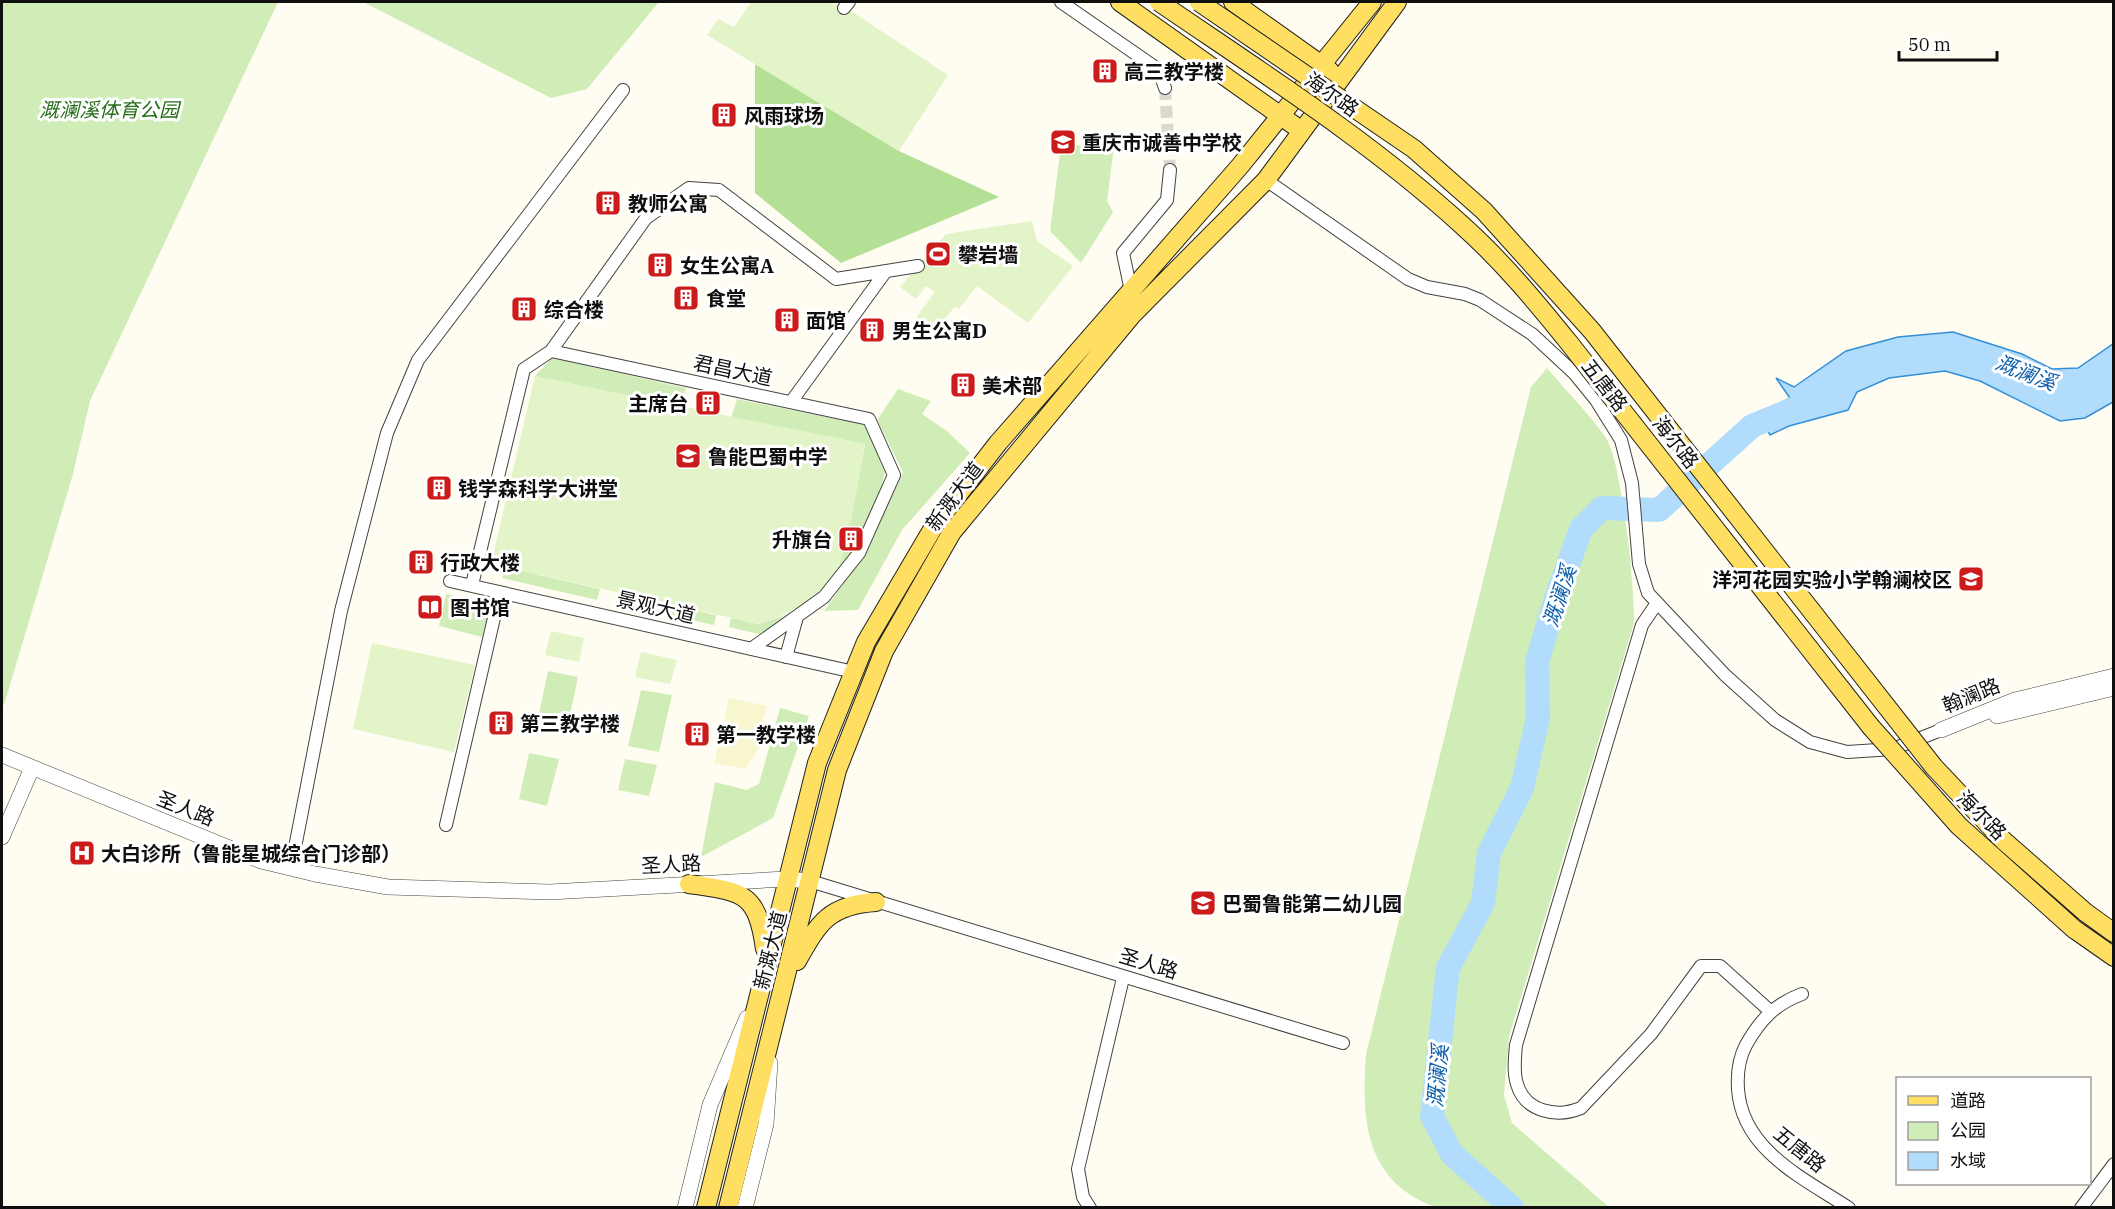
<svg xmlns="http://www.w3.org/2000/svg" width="2115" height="1209" viewBox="0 0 2115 1209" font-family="'IBM Plex Serif','Noto Sans SC',serif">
<rect width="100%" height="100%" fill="#fffdf1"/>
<path fill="#f8f6ce" d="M729,698L767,706L757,741L763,742L745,769L714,763Z"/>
<path fill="#d1edb7" d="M2,2H278L90,401L73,474L4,705L2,704Z
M363,2H659L587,89L551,98Z
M1061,145L1114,146L1107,201L1113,212L1081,263L1050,231Z
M552,358L686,388L680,407L535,376Z
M1547,368C1566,391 1589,413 1606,438C1622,462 1635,591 1634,623L1509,1037L1504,1095L1512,1123L1609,1207H1435C1365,1181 1361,1120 1366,1054L1531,387Z
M898,389L931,401L922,414L947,431L970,453L902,530L858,610L824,611L864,555L903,472L877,420Z
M737,399L866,425L885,472L880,492L857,550L836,573L844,547L854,549L858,531L849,528L865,444L731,418Z
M505,567L600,589L597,600L502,578Z
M618,593L656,601L653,611L616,603Z
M446,594L491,604L482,637L439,626Z
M672,605L716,615L714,625L669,615Z
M785,615L762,635L729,627L731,618L759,624Z
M548,671L578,677L567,729L537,723Z
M641,690L672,695L659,752L628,746Z
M780,708L809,716L773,818L701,857L715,782L746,790L759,784Z
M529,753L559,759L547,806L519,799Z
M625,759L657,765L649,796L618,790Z"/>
<path fill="#b3e095" d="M755,64L899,151L999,197L841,263L755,193Z"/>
<path fill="#e3f4c9" d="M751,2H831L854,13L948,75L899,151L707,35L718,19L734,27Z
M1032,221L1037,241L1073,266L1028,323L977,286L959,309L955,306L935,332L916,318L935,292L926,286L916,299L900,287L946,234Z
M535,376L865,444C860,469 847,558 835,575C816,599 787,615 759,624L491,564Z
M551,631L584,638L579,662L545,655Z
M372,643L475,665L454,752L353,729Z
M641,652L677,660L670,684L635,677Z"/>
<path fill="#b1dcfb" stroke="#328fd8" stroke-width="1.5" d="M1953,332L2022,354L2052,369L2078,368L2113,344V402L2085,418L2060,421L1980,381L1945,371L1889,378L1857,392L1848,410L1789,426L1770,435L1759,414L1790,398L1776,378L1794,387L1846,351L1898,337Z"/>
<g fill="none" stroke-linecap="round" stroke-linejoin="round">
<path stroke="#b1dcfb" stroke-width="24" d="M1512,1208L1452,1154L1432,1116L1448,968L1483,903L1489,853L1522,788L1538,718L1537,662L1556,598L1581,529L1602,508L1659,510L1752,426L1793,409"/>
<path stroke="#dbd9cf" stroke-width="12" stroke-dasharray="12 6" stroke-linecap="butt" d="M1165,88L1170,170"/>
<defs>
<path id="minor" d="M1061,2L1159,70L1165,88
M844,8L849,2
M1266,180L1408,279L1427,287L1465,294L1480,300L1532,334L1574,373L1596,400L1621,440L1632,483L1639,564L1648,593L1725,675L1775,720L1810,742L1847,752L1893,749L1941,730
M1131,291L1123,253L1167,200L1170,170
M551,351L646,218L689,188L719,190L836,279L918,266
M791,402L886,271
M450,581L854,672
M472,585L524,369L551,351L869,419L894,475L859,553L824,597L751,649
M1657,603L1642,625L1516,1045C1515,1057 1513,1072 1517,1084C1525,1112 1557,1118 1581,1108L1651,1034L1701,966H1720L1770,1011
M786,657L797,617
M446,825L500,592
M291,868L341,611L387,433L418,360L623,90
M810,881L1343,1043
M1802,994C1775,1004 1760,1020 1746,1045C1739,1058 1737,1074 1738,1089C1742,1150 1803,1178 1849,1208
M1090,1208L1083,1197L1078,1169L1123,978
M2081,1208L2114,1164"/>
<path id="tertiary" d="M1997,716L2114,688
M1941,730L2015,700L2114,676
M2,755L261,861L315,874L388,887L550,892L786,879L810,881
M2,837L32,768
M685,1208L710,1105L747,1018
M745,1208L766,1124L770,1063"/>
<path id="primary" d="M1120,2L1302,131
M1233,2L1330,71
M689,884C742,892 757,891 765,949
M2085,912L2114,933
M2074,929L2114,957
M797,961C819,922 829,905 876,902
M706,1208L817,763L866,642L936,523L998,443L1240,166L1372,2
M728,1208L837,770L884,651L952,532L1132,315L1266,180L1397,2"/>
</defs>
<use href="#minor" stroke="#424242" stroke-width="14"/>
<use href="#tertiary" stroke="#424242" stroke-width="16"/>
<use href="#primary" stroke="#202020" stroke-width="20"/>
<use href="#minor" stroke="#fff" stroke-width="12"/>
<use href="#tertiary" stroke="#fff" stroke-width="15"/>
<use href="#primary" stroke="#ffdf61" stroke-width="18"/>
<defs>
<path id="primary-bridge" d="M1159,2C1263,73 1370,141 1463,226C1503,262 1537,303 1570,344L1871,727L1959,826L2074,929
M1199,2L1414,149L1484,211L1592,331L1934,767L2004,841L2085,912"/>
</defs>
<use href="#primary-bridge" stroke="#202020" stroke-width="20" stroke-linecap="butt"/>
<use href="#primary-bridge" stroke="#ffdf61" stroke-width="18"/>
</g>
<defs>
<symbol id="building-square" viewBox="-11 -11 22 22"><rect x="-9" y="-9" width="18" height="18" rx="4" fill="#cc1b1b" stroke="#fff"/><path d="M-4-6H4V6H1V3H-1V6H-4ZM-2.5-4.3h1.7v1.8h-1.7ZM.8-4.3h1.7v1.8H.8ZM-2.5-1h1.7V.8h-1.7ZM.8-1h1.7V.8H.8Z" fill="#fff"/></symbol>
<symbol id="school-square" viewBox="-11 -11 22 22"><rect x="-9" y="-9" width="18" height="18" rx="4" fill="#cc1b1b" stroke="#fff"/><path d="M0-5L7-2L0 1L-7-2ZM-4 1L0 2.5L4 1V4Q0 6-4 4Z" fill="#fff"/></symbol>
<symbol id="stadium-square" viewBox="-11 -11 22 22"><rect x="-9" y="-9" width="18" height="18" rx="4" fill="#cc1b1b" stroke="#fff"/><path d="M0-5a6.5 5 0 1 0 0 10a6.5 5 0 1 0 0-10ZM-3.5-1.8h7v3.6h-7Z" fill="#fff"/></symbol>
<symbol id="library-square" viewBox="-11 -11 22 22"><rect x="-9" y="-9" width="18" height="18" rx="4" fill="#cc1b1b" stroke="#fff"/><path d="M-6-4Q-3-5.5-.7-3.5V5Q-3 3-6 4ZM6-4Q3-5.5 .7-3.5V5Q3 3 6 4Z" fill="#fff"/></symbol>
<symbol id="hospital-square" viewBox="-11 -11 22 22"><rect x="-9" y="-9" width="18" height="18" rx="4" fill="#cc1b1b" stroke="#fff"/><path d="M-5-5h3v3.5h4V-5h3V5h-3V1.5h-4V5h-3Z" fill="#fff"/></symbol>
</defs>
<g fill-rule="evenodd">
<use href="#building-square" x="1090" y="56" width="30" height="30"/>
<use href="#building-square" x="709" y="100" width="30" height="30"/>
<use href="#school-square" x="1048" y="127" width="30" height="30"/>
<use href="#building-square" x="593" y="188" width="30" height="30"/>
<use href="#stadium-square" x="923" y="239" width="30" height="30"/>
<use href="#building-square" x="645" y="250" width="30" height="30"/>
<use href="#building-square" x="671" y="283" width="30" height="30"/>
<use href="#building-square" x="509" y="294" width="30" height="30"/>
<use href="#building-square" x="772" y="305" width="30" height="30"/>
<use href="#building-square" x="857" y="315" width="30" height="30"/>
<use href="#building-square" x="948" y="370" width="30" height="30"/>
<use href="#building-square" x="693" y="388" width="30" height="30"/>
<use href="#school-square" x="673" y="441" width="30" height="30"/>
<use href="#building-square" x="424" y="473" width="30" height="30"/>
<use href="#building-square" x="836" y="524" width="30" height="30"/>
<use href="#building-square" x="406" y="547" width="30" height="30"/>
<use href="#school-square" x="1956" y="564" width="30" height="30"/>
<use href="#library-square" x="415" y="592" width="30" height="30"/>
<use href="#building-square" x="486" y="708" width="30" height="30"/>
<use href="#building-square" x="682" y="719" width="30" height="30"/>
<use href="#hospital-square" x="67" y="838" width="30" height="30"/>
<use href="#school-square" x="1188" y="888" width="30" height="30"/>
</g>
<g text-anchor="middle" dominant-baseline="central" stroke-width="6" stroke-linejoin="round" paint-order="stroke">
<g font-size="20" font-weight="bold" fill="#0f0f0f" stroke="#fff" text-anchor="start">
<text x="1124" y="71">高三教学楼</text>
<text x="744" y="115">风雨球场</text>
<text x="1082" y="142">重庆市诚善中学校</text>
<text x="628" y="203">教师公寓</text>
<text x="958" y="254">攀岩墙</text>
<text x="680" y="265">女生公寓A</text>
<text x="706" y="298">食堂</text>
<text x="544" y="309">综合楼</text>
<text x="806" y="320">面馆</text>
<text x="892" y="330">男生公寓D</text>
<text x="982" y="385">美术部</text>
<text x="688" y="403" text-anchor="end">主席台</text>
<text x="708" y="456">鲁能巴蜀中学</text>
<text x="458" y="488">钱学森科学大讲堂</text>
<text x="832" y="539" text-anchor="end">升旗台</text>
<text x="440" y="562">行政大楼</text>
<text x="1952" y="579" text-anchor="end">洋河花园实验小学翰澜校区</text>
<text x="450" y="607">图书馆</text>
<text x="520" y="723">第三教学楼</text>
<text x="716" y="734">第一教学楼</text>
<text x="101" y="853">大白诊所（鲁能星城综合门诊部）</text>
<text x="1222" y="903">巴蜀鲁能第二幼儿园</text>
</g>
<g font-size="20" fill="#0f0f0f" stroke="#fff">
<text transform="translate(1332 94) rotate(35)">海尔路</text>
<text transform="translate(733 370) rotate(12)">君昌大道</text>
<text transform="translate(1605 385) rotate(52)">五唐路</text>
<text transform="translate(1676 442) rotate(52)">海尔路</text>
<text transform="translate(954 496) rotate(-53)">新溉大道</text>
<text transform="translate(656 607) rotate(13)">景观大道</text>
<text transform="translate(1971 695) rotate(-22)">翰澜路</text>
<text transform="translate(186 808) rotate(22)">圣人路</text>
<text transform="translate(1982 815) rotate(45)">海尔路</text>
<text transform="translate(671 864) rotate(-3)">圣人路</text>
<text transform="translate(770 950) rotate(-76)">新溉大道</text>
<text transform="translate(1149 963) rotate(17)">圣人路</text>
<text transform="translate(1800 1149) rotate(39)">五唐路</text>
</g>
<g font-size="20" font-style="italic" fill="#276d19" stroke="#fff">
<text x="109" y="109">溉澜溪体育公园</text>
</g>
<g font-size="21" font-style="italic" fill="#0d60ad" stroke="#fff">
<text transform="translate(2026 372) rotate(21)">溉澜溪</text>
<text transform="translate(1559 596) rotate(-72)">溉澜溪</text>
<text transform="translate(1437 1076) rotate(-85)">溉澜溪</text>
</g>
</g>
<rect width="2115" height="1209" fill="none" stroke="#0f0f0f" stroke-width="6"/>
<rect x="1896" y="1077" width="195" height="108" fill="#ffffff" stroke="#9f9f9f" stroke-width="1.5"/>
<rect x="1908" y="1096" width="30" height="9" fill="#ffdf61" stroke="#9f9f9f" stroke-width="1.5"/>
<text x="1950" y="1107" font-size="18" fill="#0f0f0f">道路</text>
<rect x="1908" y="1122" width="30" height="18" fill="#d1edb7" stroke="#9f9f9f" stroke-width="1.5"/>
<text x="1950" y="1137" font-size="18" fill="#0f0f0f">公园</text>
<rect x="1908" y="1152" width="30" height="18" fill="#b1dcfb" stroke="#9f9f9f" stroke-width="1.5"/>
<text x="1950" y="1167" font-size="18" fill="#0f0f0f">水域</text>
<path d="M1899 51v9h98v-9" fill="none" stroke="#0f0f0f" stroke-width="3"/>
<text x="1908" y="51" font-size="18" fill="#0f0f0f" stroke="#ffffff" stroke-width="4.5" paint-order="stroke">50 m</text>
</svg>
